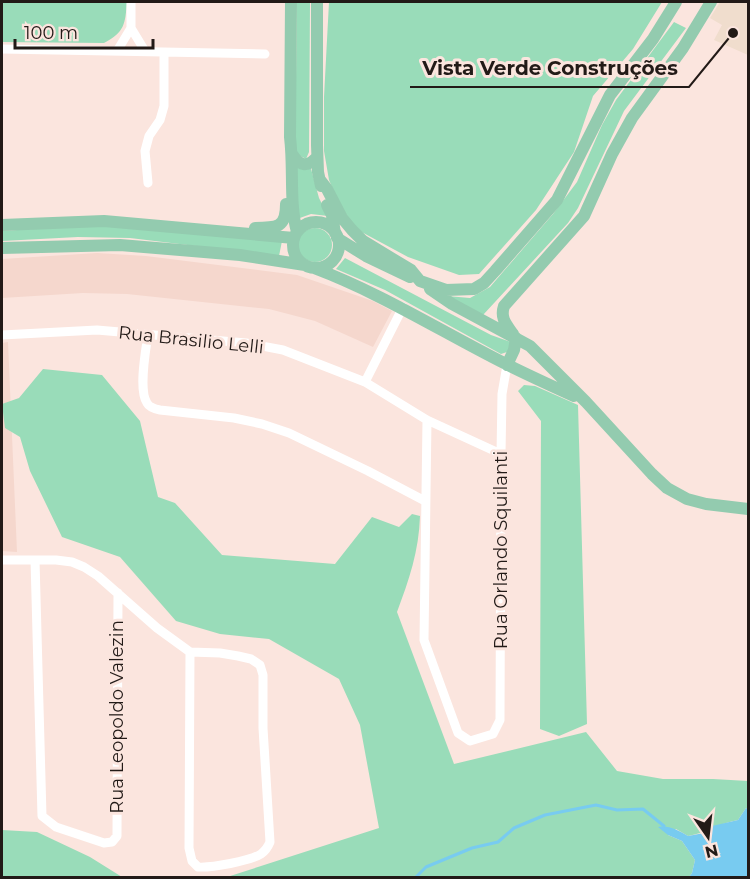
<svg xmlns="http://www.w3.org/2000/svg" width="750" height="879" viewBox="0 0 750 879" font-family="Montserrat,sans-serif">
<rect width="100%" height="100%" fill="#fbe5de"/>
<path fill="#f5d7cd" d="M97,253L146,256L297,275L373,301L392,311L373,347L315,321L269,309L127,294L83,293L2,298V259Z
M8,342L17,552L2,551V343Z"/>
<path fill="#f0ddcd" d="M720,2H748V55L714,40L722,25L710,18Z"/>
<path fill="#99dcb9" d="M2,2H127C125,24 125,32 104,43L2,42Z
M297,2H310L309,152L306,159L295,153Z
M329,2H662L633,49L593,96L574,152L536,210L479,274L459,275L408,257L356,229L340,205L329,180L324,151V97Z
M674,22L686,28L624,111L578,208L568,223L483,315L447,296L470,298L490,287L553,214L577,182L602,125L616,100Z
M295,165H310L319,198L328,216L311,214L297,219Z
M79,226L130,227L282,241L279,256L130,238L78,237L2,241V231Z
M298 245a17 17 0 1 1 34 0a17 17 0 1 1-34 0Z
M345,258L491,335L511,342L510,351L501,354L385,290L336,269Z
M43,369L102,375L140,421L158,497L175,503L222,555L335,564L372,517L399,527L412,514L420,516C419,551 409,580 397,612L454,764L586,732L617,771L663,779H713L748,781V809L746,808L738,820C720,823 706,833 688,836L676,829L668,835L682,841L695,860L692,873L689,877H227L379,828L360,725L339,679L269,639L220,634L176,621L120,557L62,537L30,471L20,437L5,428L2,404L19,398Z
M524,385L535,386L578,405L587,724L559,736L540,729L541,421L518,391Z
M2,830L37,832L90,857L122,877H2Z"/>
<path fill="#78cbf0" d="M746,808L748,809V877H689L692,873L695,860L682,841L668,835L658,827C669,825 679,831 688,836L704,833L712,826L738,820Z"/>
<g fill="none" stroke-linecap="round" stroke-linejoin="round">
<path stroke="#78cbf0" stroke-width="3" d="M415,878L426,867L472,848L498,842L514,828L545,815L596,805L617,810L643,809L664,826"/>
<path stroke="#fff" stroke-width="9" d="M131,2V28L145,51
M2,49L265,54
M117,51L131,28
M148,183L145,151L149,136L160,120L164,106V53
M148,334C146,349 138,390 147,403C149,407 155,409 160,410L234,418L262,424L289,433L368,471L425,501
M2,335L97,330L246,343L283,350L365,382L427,420L501,454
M365,382L403,307
M427,420L424,640L458,733L470,741L493,734L500,720L501,454L502,394L507,365
M2,560H56L72,562L84,567L98,576L157,628L190,652L220,653L238,656L251,659L260,665L263,675V728L270,842C268,847 265,851 261,854C250,861 211,868 198,867L192,861L189,848L190,652
M35,560L42,816L56,827L104,843L112,842L117,836L118,593"/>
<path stroke="#93cbaf" stroke-width="12" d="M291,2L290,137C294,169 289,202 297,232
M317,2V145L318,172L321,186
M292,154C300,166 307,168 317,157
M320,180L327,189L342,218L352,230L363,241L411,270L420,281L446,290L474,289L484,283L495,271L557,200L610,95L653,39L676,2
M327,205L332,215L335,233
M293 245a23 23 0 1 1 46 0a23 23 0 1 1-46 0Z
M2,225L104,221L294,238
M255,228C277,228 286,228 286,204
M337,238L366,256L410,277
M2,248L120,245L240,255L305,265
M314,268C383,294 442,332 508,365C530,376 552,386 574,396
M430,289L452,304L530,346L586,402L652,474L667,488L687,499L706,504L748,509
M513,334C506,324 500,318 504,306L584,216L612,154L632,118L683,48L711,2
M507,365L514,350L516,338"/>
</g>
<g text-anchor="middle" dominant-baseline="central" stroke-width="6" stroke-linejoin="round" paint-order="stroke">
<g font-size="18" fill="#221a17" stroke="#fbe5de">
<text transform="translate(191 340) rotate(6)">Rua Brasilio Lelli</text>
<text transform="translate(501 550) rotate(-90)">Rua Orlando Squilanti</text>
<text transform="translate(117 717) rotate(-90)">Rua Leopoldo Valezin</text>
</g>
</g>
<path fill="none" stroke="#221a17" stroke-width="2" d="M733 33L689 87H410"/>
<circle fill="#221a17" stroke="#fbe5de" stroke-width="2" cx="733" cy="33" r="6"/>
<g font-size="20" text-anchor="middle" font-weight="bold" fill="#221a17" stroke="#fbe5de" stroke-width="6" stroke-linejoin="round" paint-order="stroke">
<text x="550" y="75">Vista Verde Construções</text>
</g>
<rect width="750" height="879" fill="none" stroke="#221a17" stroke-width="6"/>
<g transform="translate(708 837) rotate(166)" stroke="#fbe5de" stroke-width="4.5" paint-order="stroke">
<path d="M0-4.5L10 22L0 15L-10 22Z" fill="#221a17"/>
<text y="-9" font-size="16" font-weight="bold" text-anchor="middle" fill="#221a17">N</text>
</g>
<path d="M15 39v9h138v-9" fill="none" stroke="#221a17" stroke-width="3"/>
<text x="24" y="39" font-size="18" fill="#221a17" stroke="#fbe5de" stroke-width="4.5" paint-order="stroke">100 m</text>
</svg>
